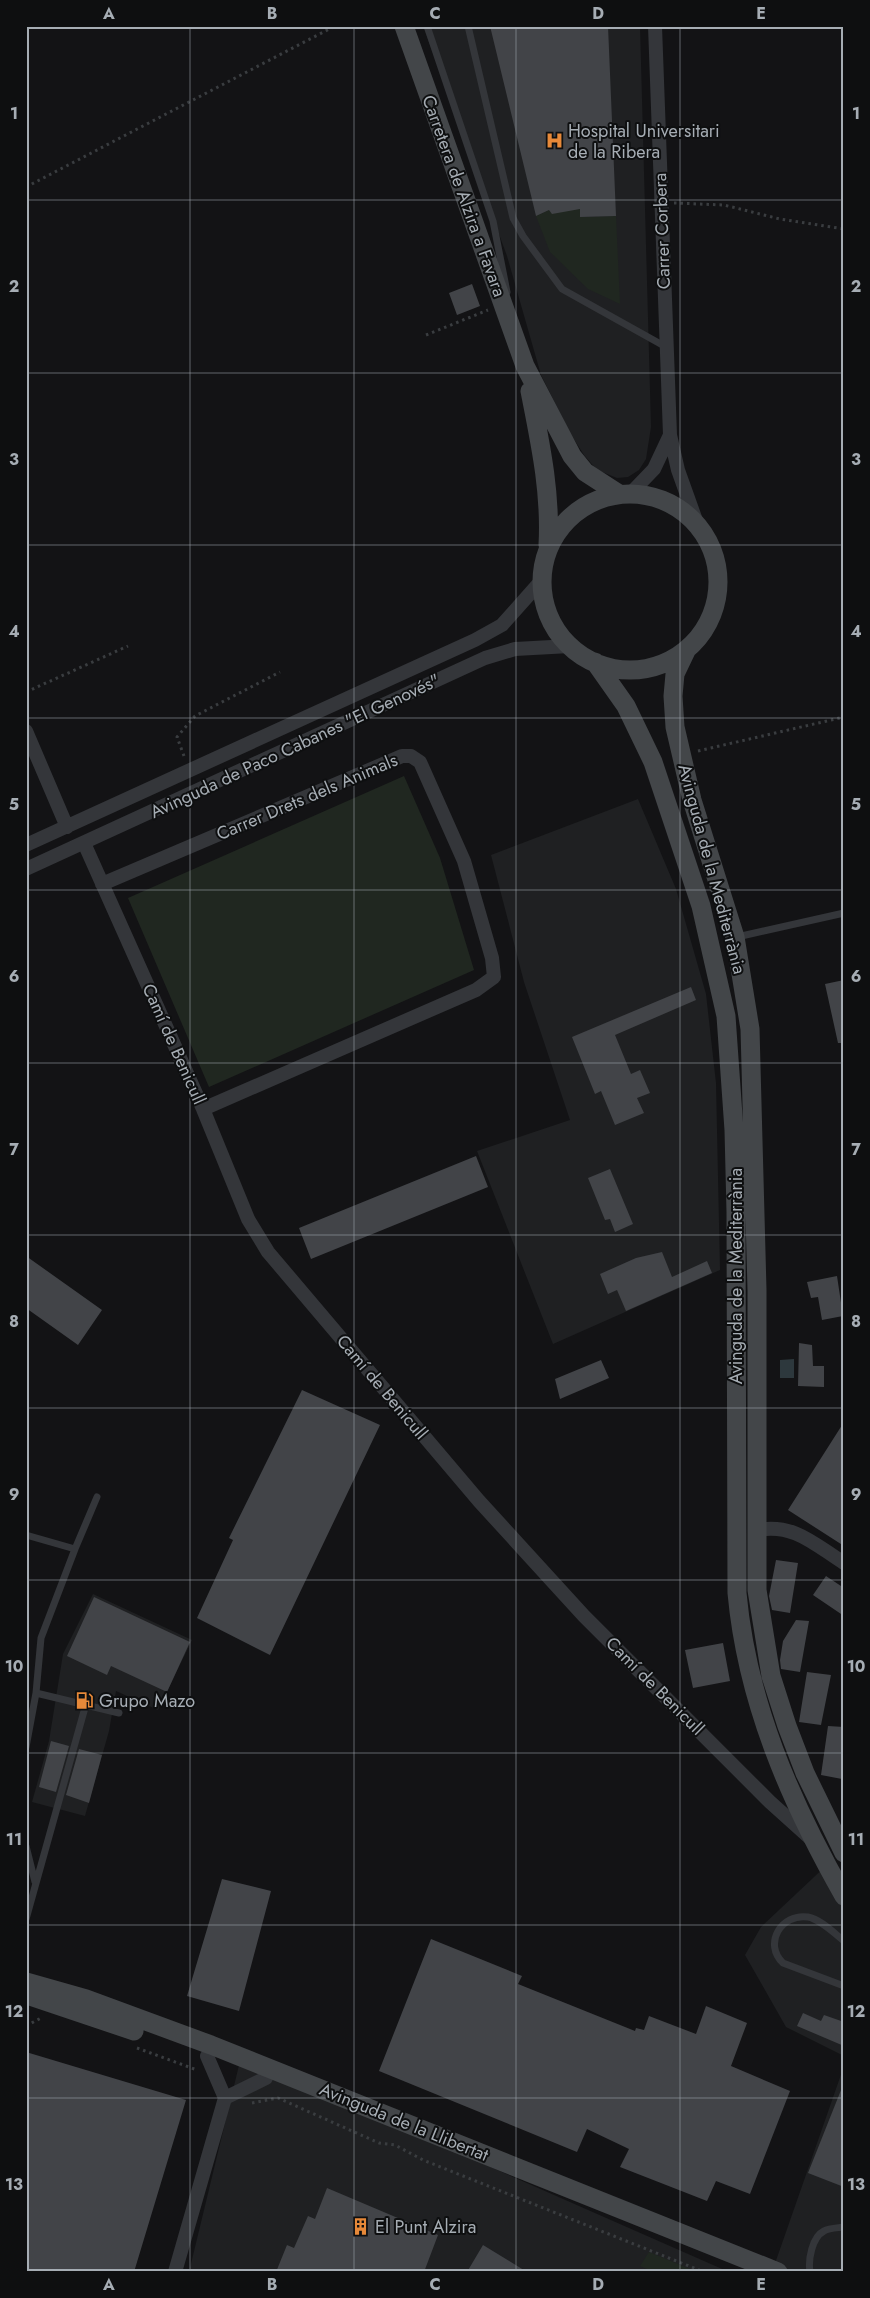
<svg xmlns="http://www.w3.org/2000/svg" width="870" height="2298" viewBox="0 0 870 2298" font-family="Jost,sans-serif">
<rect width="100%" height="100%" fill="#131315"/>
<path fill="#1f2022" d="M423,26H640L651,427L646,459L639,470L628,477L617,478L597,470L584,455L570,433L541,375L507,256Z
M638,799L676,889L706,994L716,1083L720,1270L553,1344L477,1151L570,1120L524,982L491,855Z
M93,1594L192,1640L158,1710L116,1691L109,1731L85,1816L32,1802L49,1741L63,1654Z
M830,1862L844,1878V2056L786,2027L745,1955L761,1927Z
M241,2057L729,2272H189Z
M844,2066V2272H772Z"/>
<path fill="#202720" d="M580,209L581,217L616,216L620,304L588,289L550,252L536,216L549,210Z
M404,776L440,858L474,970L209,1087L128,898Z
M649,2252L697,2272H654L640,2266Z"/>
<path fill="#2d383d" d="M794,1359V1378H780V1360Z"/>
<path fill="#424448" d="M490,26H608L616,216L580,217V209L552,214L549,210L536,216Z
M472,284L480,306L457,315L449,293Z
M844,980V1043H838L825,984Z
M691,987L696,1000L615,1035L631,1074L640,1070L650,1093L637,1098L644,1113L615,1125L601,1091L595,1094L572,1037Z
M476,1156L488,1187L311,1259L299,1228Z
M610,1169L633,1224L615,1232L610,1219L605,1220L588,1178Z
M662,1252L672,1277L707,1261L712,1273L626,1311L617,1290L608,1294L600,1274L636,1258Z
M26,1256L102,1310L78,1345L26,1308Z
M837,1276L843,1316L822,1320L818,1297L811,1298L807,1282Z
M799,1343L812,1345L813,1366H824V1387L798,1386Z
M601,1360L609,1378L560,1399L555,1379Z
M302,1390L380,1425L270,1655L197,1618L233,1540L229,1538Z
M844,1422V1546L788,1510Z
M776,1560L798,1563L790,1613L772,1610L769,1596Z
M826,1576L844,1588V1616L813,1595Z
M94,1597L190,1642L167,1692L111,1666L107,1675L67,1656Z
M796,1620L809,1621L800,1672L781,1669L780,1660L783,1641Z
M723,1643L730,1681L693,1688L685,1650Z
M807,1672L831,1675L821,1725L799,1722Z
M828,1726L844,1727L842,1779L821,1775Z
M51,1741L69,1746L56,1792L39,1787Z
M79,1749L102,1755L89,1803L66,1795Z
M222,1879L271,1891L239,2011L187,1996Z
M431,1939L522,1976L518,1984L635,2031L636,2028L644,2030L649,2016L696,2034L706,2006L747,2023L731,2066L790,2091L750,2194L716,2181L707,2201L620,2167L629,2149L587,2129L577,2152L379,2071Z
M803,2013L821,2021L824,2015L844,2022V2046L797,2026Z
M26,2052L186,2100L134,2272H26Z
M843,2085H844V2187L808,2173Z
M327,2188L438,2235L424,2272H276L287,2245L294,2248L308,2216L315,2219Z
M483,2245L527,2272H467Z"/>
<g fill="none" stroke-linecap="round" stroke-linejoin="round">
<path stroke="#3a3d40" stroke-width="3" stroke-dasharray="2.5 4" stroke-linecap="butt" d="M26,187L335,26
M674,203L724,205L780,219L844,229
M426,335L488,310
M26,692L128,646
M698,751L844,717
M184,756L177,737L195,716L280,672
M26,2026L41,2018
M137,2048L197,2070
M252,2103L278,2098L379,2143L395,2145L423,2160L704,2272"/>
<path stroke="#34363a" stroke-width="7" d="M427,26L493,221L507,292
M468,26L513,218L523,236L562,289L666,347
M737,937L844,913
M26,1535L75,1549L41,1638L36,1693
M75,1549L97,1497
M26,1747L36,1693L119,1713
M26,1846L35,1882
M26,1919L86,1704
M844,1941C834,1933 820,1919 808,1917C781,1913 763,1944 783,1963L844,1986
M810,2272C808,2260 812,2237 824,2231C829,2228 837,2228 844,2227"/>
<path stroke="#34363a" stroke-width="14" d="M655,26L670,435L678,470L698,526
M630,494L654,469L670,435
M26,731L67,827
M84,843L203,1109L248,1219L268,1252L479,1501L584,1616L770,1802L810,1838
M26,845L475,640L502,625L542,580
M26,869L485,658L515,649L570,646
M102,884L402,756H411L420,762L464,861L492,958L494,977L476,990L203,1109
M757,1530C794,1523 814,1544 844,1563
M225,2098L266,2078
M175,2272L225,2098L207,2056"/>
<path stroke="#434649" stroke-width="19" d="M404,26L525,366L572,456L585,472L619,494
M530,391C540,442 551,492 548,545
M542 582a88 88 0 1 1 176 0a88 88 0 1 1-176 0Z
M686,651L675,674L673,696L675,727L692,800L735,937L750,1029L757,1290V1590L771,1676L787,1726L805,1773L844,1853
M595,662L626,706L653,762L701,906L726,1016L734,1130L736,1212L737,1593C747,1702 790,1801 844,1896
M26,1982L86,1999L211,2045L778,2272
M30,1996L134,2031"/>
</g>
<path fill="none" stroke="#a6adb4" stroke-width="1" stroke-opacity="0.55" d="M190,26V2272M354,26V2272M516,26V2272M680,26V2272M26,200H844M26,373H844M26,545H844M26,718H844M26,890H844M26,1063H844M26,1235H844M26,1408H844M26,1580H844M26,1753H844M26,1925H844M26,2098H844"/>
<defs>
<symbol id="hospital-bare" viewBox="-9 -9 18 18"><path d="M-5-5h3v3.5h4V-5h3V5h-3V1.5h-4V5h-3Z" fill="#e78939" stroke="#0e0f10" stroke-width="2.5" paint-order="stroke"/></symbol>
<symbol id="fuel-bare" viewBox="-9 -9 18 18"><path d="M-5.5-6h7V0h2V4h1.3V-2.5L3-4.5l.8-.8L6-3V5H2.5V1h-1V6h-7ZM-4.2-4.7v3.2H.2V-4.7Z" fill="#e78939" stroke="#0e0f10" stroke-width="2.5" paint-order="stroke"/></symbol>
<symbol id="building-bare" viewBox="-9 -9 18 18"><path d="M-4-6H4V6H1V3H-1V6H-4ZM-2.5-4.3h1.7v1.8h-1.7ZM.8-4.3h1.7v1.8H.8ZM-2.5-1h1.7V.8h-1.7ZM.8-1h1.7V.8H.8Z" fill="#e78939" stroke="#0e0f10" stroke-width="2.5" paint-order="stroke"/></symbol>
</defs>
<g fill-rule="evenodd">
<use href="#hospital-bare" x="542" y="128" width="25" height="25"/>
<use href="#fuel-bare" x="72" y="1688" width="25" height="25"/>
<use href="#building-bare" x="348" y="2214" width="25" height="25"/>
</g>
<g text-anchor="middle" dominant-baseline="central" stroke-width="4" stroke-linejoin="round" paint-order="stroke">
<g font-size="18" fill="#a6adb4" stroke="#0e0f10" text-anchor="start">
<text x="568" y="131">Hospital Universitari<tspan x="568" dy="21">de la Ribera</tspan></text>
<text x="99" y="1701">Grupo Mazo</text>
<text x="375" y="2227">El Punt Alzira</text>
</g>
<g font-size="18" fill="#a6adb4" stroke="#0e0f10">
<text transform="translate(464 196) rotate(70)">Carretera de Alzira a Favara</text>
<text transform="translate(662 231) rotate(-92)">Carrer Corbera</text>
<text transform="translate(295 746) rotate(-25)">Avinguda de Paco Cabanes "El Genovés"</text>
<text transform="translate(307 797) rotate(-23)">Carrer Drets dels Animals</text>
<text transform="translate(712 869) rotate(75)">Avinguda de la Mediterrània</text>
<text transform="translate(174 1044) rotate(66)">Camí de Benicull</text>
<text transform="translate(736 1276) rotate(-90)">Avinguda de la Mediterrània</text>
<text transform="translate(382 1387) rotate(50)">Camí de Benicull</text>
<text transform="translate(655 1686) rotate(45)">Camí de Benicull</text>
<text transform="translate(404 2122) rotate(22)">Avinguda de la Llibertat</text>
</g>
</g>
<rect width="870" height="2298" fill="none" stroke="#0e0f10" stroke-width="55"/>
<rect x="28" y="28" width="814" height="2242" fill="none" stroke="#a6adb4" stroke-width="2"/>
<g font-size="16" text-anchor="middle" font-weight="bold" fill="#a6adb4">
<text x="109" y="19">A</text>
<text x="272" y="19">B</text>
<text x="435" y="19">C</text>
<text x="598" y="19">D</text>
<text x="761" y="19">E</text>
<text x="14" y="119">1</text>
<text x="856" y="119">1</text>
<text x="14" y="292">2</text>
<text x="856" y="292">2</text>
<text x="14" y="465">3</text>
<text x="856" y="465">3</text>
<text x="14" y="637">4</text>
<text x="856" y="637">4</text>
<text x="14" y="810">5</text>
<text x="856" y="810">5</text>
<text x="14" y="982">6</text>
<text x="856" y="982">6</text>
<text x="14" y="1155">7</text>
<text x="856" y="1155">7</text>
<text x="14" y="1327">8</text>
<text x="856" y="1327">8</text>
<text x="14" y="1500">9</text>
<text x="856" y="1500">9</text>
<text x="14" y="1672">10</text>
<text x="856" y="1672">10</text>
<text x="14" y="1845">11</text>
<text x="856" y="1845">11</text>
<text x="14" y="2017">12</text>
<text x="856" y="2017">12</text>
<text x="14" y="2190">13</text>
<text x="856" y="2190">13</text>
<text x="109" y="2290">A</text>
<text x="272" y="2290">B</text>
<text x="435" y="2290">C</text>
<text x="598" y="2290">D</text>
<text x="761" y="2290">E</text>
</g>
</svg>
